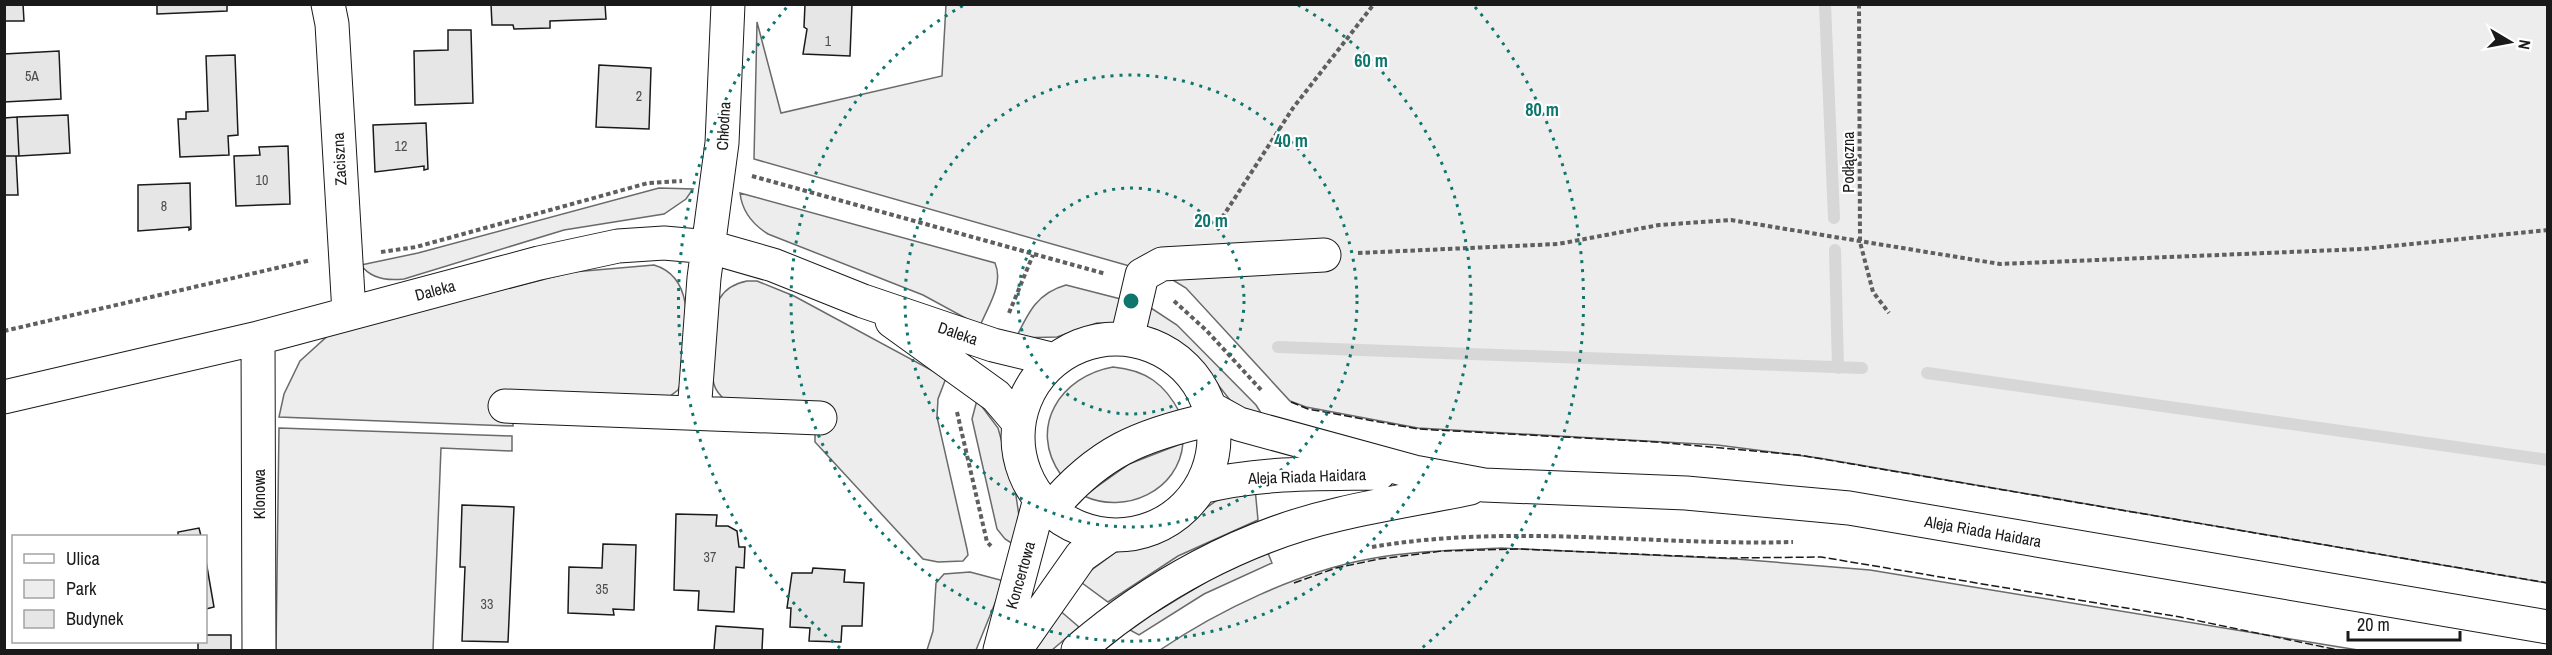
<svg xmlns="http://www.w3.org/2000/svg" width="2552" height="655" viewBox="0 0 2552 655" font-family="'Archivo Narrow',sans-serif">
<rect width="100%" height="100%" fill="#fff"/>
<path fill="#ededed" stroke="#6a6a6a" stroke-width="1.5" d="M946,5H2547V583L1819,458L1717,445L1418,428L1306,407L1290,401L1186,288L1168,277L754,159L757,22L781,113L942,76Z
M659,188L693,189L686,199L664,214L564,230L404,279C387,281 371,279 361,265L418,253Z
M740,193L995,263C1004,284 988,306 980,326L923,295L768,234C752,224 742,211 740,193Z
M654,265C701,279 684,343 682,380L678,390L670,396L513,422V426L279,417L284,394L300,361L332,332L573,272Z
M747,281H757L794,296L946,378L938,399L937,417L967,549L968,555L963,561L938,562L923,559L815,442V434L727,402C723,398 717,393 715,387C709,375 713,309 720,298C726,288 737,283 747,281Z
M1066,285L1148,306L1177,325L1256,405L1263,416V420L1230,400L1192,352L1155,329L1138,325L1097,323L1057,337L1016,338C1028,313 1037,293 1066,285Z
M1113,367C1146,370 1165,384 1180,413L1061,475C1027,427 1061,376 1113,367Z
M977,400L998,428L1015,489L1019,516L1016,546L1005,539L997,529L972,419Z
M279,428L512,436V451L441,448L433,650H276Z
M1183,443C1179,491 1125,515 1084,496L1129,464Z
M1255,488L1258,520L1178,556L1108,602L1078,580L1116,552L1160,541L1216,501Z
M1501,548L1736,559L1870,570L2358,650H1160C1219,610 1299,572 1369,559C1412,551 1457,550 1501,548Z
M1268,553L1272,563L1204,594L1139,635L1128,629L1227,569Z
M970,572L1004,581L976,650H927L933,631L936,583L944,574Z
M1058,609L1079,627L1052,650H1033Z"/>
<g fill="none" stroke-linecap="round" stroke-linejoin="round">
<path stroke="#d7d7d7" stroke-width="12" d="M1825,4L1834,218
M1835,250L1838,368
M1278,347L1862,368
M1927,373L2548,460"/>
</g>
<path fill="#e6e6e6" stroke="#1a1a1a" stroke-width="1.5" d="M4,4H23L24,21H4Z
M157,4H227V11L157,14Z
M491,4H605L606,19L550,21V28L514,29L513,25H492Z
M805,4H852L850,56L803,54L807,29L804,27Z
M448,30H471L473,103L415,105L414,51L448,50Z
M59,51L61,99L4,102V54Z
M235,55L238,135L228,136L229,155L180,157L178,119H186V112L208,111L206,56Z
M599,65L651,68L649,129L596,127Z
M68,115L70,153L19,156L17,117Z
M17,117L19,156H4V118Z
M426,123L428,169L424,170V166L375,172L373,125Z
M288,146L290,204L236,206L234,156L260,155L259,147Z
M4,156H16L18,195H4Z
M190,183L191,229L189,230V227L138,231V185Z
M462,505L514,507L508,642L462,641L465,567H460Z
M676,514L717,515L716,526H728L737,531L739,547H745L744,568L736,567L734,612L698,610L699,591L674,590Z
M199,528L201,536H178V532Z
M603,544L636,545L634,610L613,609L614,615L568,613L569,567L602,568Z
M206,561L214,607L206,609Z
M813,568L845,570L844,582L864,583L862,626H842L841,642L809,641L810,628L790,627L791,608H787L792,573H812Z
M716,626L763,629L762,650H714Z
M206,635H231V650H198V642H206Z"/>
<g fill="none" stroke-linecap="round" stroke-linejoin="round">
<defs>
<path id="minor" d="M328,4L332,24L349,313
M892,321L996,396L1019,423
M258,338L259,650
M1127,339L1142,275L1162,264L1324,255
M1018 437a98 98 0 1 1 196 0a98 98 0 1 1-196 0Z
M4,397L258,338L539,263L618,246L664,243L710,247L773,265L863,301L993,345L1055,360
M505,406L820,418
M1210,408L1239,424L1414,472L1484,485L1686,493L1849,508L2548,627
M694,413L704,278L722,143L728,4
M1201,487C1259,472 1319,474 1379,473
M1050,510C1098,452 1140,435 1212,419
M1000,650L1040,499
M1015,650L1081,556L1111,535
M1078,650C1152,586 1243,536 1340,514C1383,504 1427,497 1470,488"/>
</defs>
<use href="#minor" stroke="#1a1a1a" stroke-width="35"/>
<path stroke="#5f5f5f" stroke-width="4" stroke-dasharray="4.5 3" stroke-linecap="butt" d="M1859,4L1860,242L1873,292L1889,313
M752,176L1106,274
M1218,224L1293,108L1374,4
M381,252L416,247L648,183L682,181
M1358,253L1558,244L1659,225L1731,220L2000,264L2363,249L2548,230
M1174,301L1206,330L1263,392
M1009,313L1033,255
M4,331L311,260
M957,412L987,542L991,546
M1372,547C1511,523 1653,546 1793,542"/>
<use href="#minor" stroke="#fff" stroke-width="33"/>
<path stroke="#1a1a1a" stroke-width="1.5" stroke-dasharray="8 3" stroke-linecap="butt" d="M1291,402L1308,409L1418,429L1656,442L1799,455L2548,583
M1294,583L1336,568L1379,559L1442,551L1519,549L1726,558L1821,557L2180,617L2338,650"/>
</g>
<g fill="none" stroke="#0f766e" stroke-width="3" stroke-dasharray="3 6">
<circle cx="1131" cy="301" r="113"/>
<circle cx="1131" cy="301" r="226"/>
<path d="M1298 5A340 340 0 1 1 964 5"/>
<path d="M840 648A453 453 0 0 1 787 7M1475 7A453 453 0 0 1 1422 648"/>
</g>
<g text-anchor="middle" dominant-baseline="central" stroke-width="4.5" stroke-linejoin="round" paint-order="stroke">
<g font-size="14" fill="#4d4d4d">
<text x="828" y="41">1</text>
<text x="32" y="76">5A</text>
<text x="639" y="96">2</text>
<text x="401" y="146">12</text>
<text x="262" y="180">10</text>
<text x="164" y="206">8</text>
<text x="710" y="557">37</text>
<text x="602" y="589">35</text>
<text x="487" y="604">33</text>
</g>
<g font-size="16" fill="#1a1a1a" stroke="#fff">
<text transform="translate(723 126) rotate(-87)">Chłodna</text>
<text transform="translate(339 159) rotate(-93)">Zaciszna</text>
<text transform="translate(1848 162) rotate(-90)">Podłączna</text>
<text transform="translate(435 290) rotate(-15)">Daleka</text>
<text transform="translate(958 333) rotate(19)">Daleka</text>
<text transform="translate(1307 476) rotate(-2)">Aleja Riada Haidara</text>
<text transform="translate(259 494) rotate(-90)">Klonowa</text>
<text transform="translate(1983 531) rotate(10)">Aleja Riada Haidara</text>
<text transform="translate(1020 575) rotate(-74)">Koncertowa</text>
</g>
</g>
<circle cx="1131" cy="301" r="9" fill="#0f766e" stroke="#fff" stroke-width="3"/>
<g font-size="18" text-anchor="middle" font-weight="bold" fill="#0f766e" stroke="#fff" stroke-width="4.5" stroke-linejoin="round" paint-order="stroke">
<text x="1371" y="67">60 m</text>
<text x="1542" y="116">80 m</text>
<text x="1291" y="147">40 m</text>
<text x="1211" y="227">20 m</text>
</g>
<rect width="2552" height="655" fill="none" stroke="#1a1a1a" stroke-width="12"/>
<rect x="12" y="535" width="195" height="108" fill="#ffffff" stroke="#a3a3a3" stroke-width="1.5"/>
<rect x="24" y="554" width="30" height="9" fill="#ffffff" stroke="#a3a3a3" stroke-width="1.5"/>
<text x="66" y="565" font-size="18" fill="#1a1a1a">Ulica</text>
<rect x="24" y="580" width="30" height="18" fill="#ededed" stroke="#a3a3a3" stroke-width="1.5"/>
<text x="66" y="595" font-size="18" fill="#1a1a1a">Park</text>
<rect x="24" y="610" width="30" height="18" fill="#e6e6e6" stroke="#a3a3a3" stroke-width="1.5"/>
<text x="66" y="625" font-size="18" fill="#1a1a1a">Budynek</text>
<g transform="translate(2510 42) rotate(100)" stroke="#ffffff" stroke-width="4.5" paint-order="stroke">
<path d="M0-4.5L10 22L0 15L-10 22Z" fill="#1a1a1a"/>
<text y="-9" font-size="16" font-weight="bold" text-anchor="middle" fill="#1a1a1a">N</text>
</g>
<path d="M2348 631v9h112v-9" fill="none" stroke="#1a1a1a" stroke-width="3"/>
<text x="2357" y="631" font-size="18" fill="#1a1a1a" stroke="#ffffff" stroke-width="4.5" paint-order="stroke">20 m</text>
</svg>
